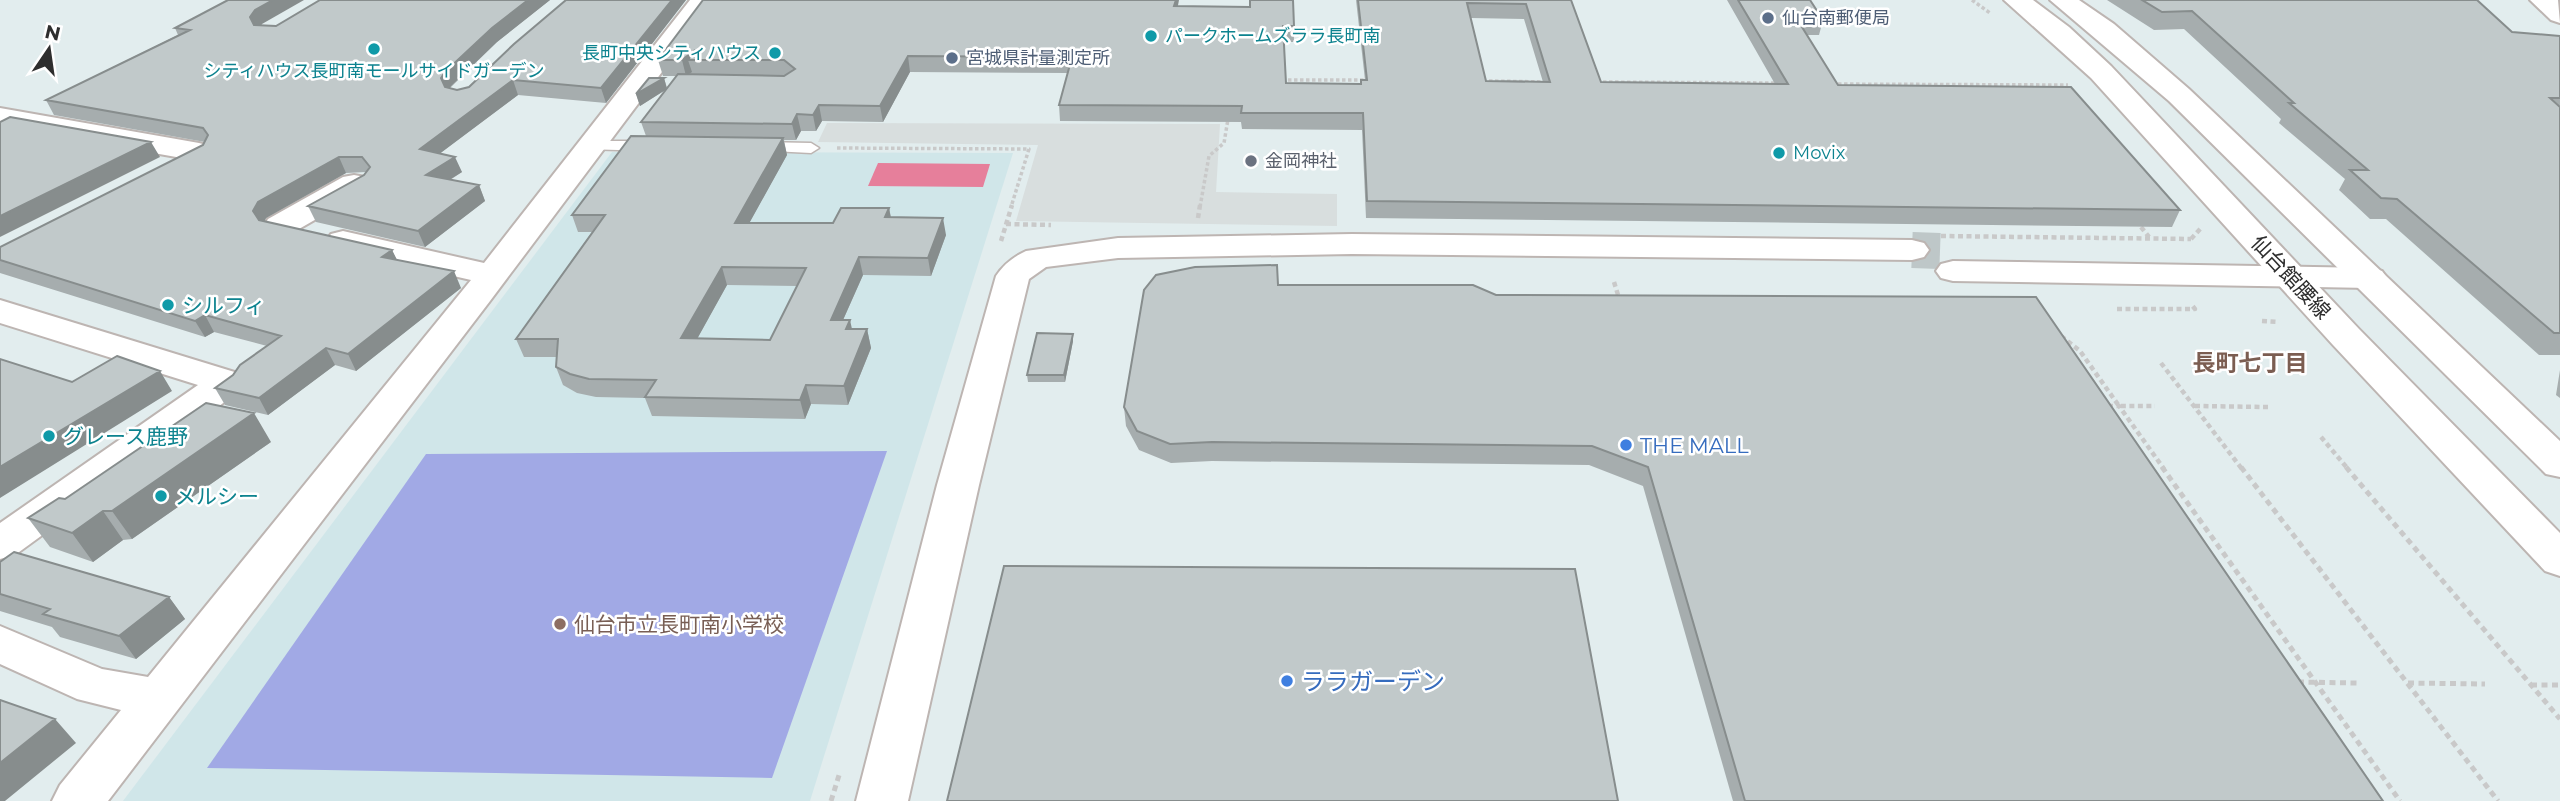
<svg xmlns="http://www.w3.org/2000/svg" width="2560" height="801" viewBox="0 0 2560 801" font-family="Montserrat,'Noto Sans JP',sans-serif">
<rect width="100%" height="100%" fill="#e2edee"/>
<path fill="#d0e6e9" d="M612,152L1013,153L810,801H123Z"/>
<path fill="#a1a9e5" d="M887,451L772,778L207,768L426,454Z"/>
<path fill="#d8dede" d="M827,123L1220,124L1216,192L1337,194V226L1016,221L1038,145L818,142Z"/>
<path fill="#e67f9b" d="M878,163L990,164L983,187L868,186Z"/>
<g fill="none" stroke-linecap="round" stroke-linejoin="round">
<path stroke="#bec7c8" stroke-width="36" stroke-dasharray="36 18" stroke-linecap="butt" d="M1912,250L1940,251"/>
<defs>
<path id="service" d="M591,141H651L659,146L651,151L585,149V143Z
M757,142L811,143L819,148L811,153L751,150L749,147Z"/>
<path id="minor" d="M690,0H716L490,301L108,801H52L60,785L121,710L77,699L0,664V626L102,669L148,677L471,280L331,248L326,241L331,234L343,231L484,263Z
M2530,0H2558L2560,23L2551,20Z
M0,108L199,143L210,146L214,152L210,158L199,161L0,126Z
M354,175L365,177L370,184L365,191L292,233L280,236L268,233L264,226L268,219L343,177Z
M1352,234L1912,240L1924,243L1929,250L1924,257L1912,260L1352,254L1118,258L1046,267L1029,279L979,485L908,801H856L937,485L996,276C1004,264 1013,257 1026,251L1118,238Z
M1953,261L2370,268L2382,271L2387,278L2382,285L2370,288L1953,281L1941,278L1936,271L1941,264Z
M0,300L241,374L247,382L241,390L15,555L0,559V523L198,385L0,323Z"/>
<path id="secondary" d="M2004,0H2033L2069,27L2111,66L2359,329L2560,533V576L2545,571L2333,345L2091,78Z
M2050,0H2079L2114,24L2189,89L2560,441V477L2546,474L2169,101Z"/>
</defs>
<use href="#service" stroke="#bdb5b2" stroke-width="3"/>
<use href="#minor" stroke="#bdb5b2" stroke-width="4"/>
<use href="#secondary" stroke="#bdb5b2" stroke-width="4"/>
<path stroke="#c9c9c9" stroke-width="3.5" stroke-dasharray="3.5 2.5" stroke-linecap="butt" d="M1972,0L1990,13
M1282,80H1365
M1489,81L1547,82
M1597,82L1778,83
M1832,84L2068,85
M837,148L1029,149L1011,207
M1200,207L1209,156L1224,143L1228,119"/>
<path stroke="#c9c9c9" stroke-width="4.5" stroke-dasharray="5 3.5" stroke-linecap="butt" d="M1198,218L1200,205
M1006,224L1051,225
M2141,227L2149,237
M1941,236L2191,239
M2191,239L2202,227
M1001,241L1012,205
M1614,282L1619,298
M2117,309H2195L2191,304
M2262,321L2279,322
M2061,336L2080,351L2119,406H2155
M2161,363L2242,469
M2108,406H2119L2164,469
M2195,406L2268,407
M2321,437L2348,469"/>
<path stroke="#c9c9c9" stroke-width="5" stroke-dasharray="6 4.5" stroke-linecap="butt" d="M2162,467L2400,801
M2241,467L2498,801
M2346,467L2560,719
M2298,682L2357,683
M2408,683L2485,684
M2531,685H2560
M831,801L840,772"/>
<use href="#service" fill="#fff" fill-rule="evenodd"/>
<use href="#minor" fill="#fff" fill-rule="evenodd"/>
<use href="#secondary" fill="#fff" fill-rule="evenodd"/>
</g>
<path fill="#a6adae" fill-rule="evenodd" d="M320,0H550L497,42L450,88L457,90L469,87L566,0H686L606,103L518,95L440,153L462,172L450,180L479,185L485,201L425,247L316,222L308,206L364,175L366,172L346,173L266,218L264,221L392,250L397,260L461,288L356,371L335,365L268,415L225,405L215,388L233,375L267,346L214,332L205,337L0,273V247L203,145L205,142L54,115L46,100L178,35L175,28L262,24L260,26H276Z
M1293,0L1294,42H1284L1286,83L1361,84L1365,80L1356,0H1571L1601,82L1775,84L1727,0H1810L1823,20L1819,35H1807L1838,85L2180,210L2172,227L1366,218L1362,130L1242,129L1241,122L1060,121L1059,105L1068,73L910,72L883,122L822,121L816,131H801L796,140H784L787,155L749,223H833L889,208L891,217L946,235L931,276L863,275L843,320L852,329H867L871,348L848,405L811,404L805,419L652,416L645,398L596,397L577,393L563,385L556,367L557,357H524L516,339L592,232H578L572,215L646,136L641,122L665,90L640,106L636,94L664,78L667,88L676,76H663L658,60L1178,6L1250,7ZM1471,18L1524,19L1543,82L1486,81ZM727,285L797,286L770,340L697,339Z
M2107,0H2477L2512,32L2560,36V355H2539L2386,219H2370L2339,190L2345,179L2279,123L2281,119L2184,29L2154,30Z
M1278,285L2383,801H1733L1643,486L1589,465L1212,461L1171,463L1139,450L1126,426L1124,407Z
M1073,334V341L1065,382H1028L1027,375Z
M2560,370V398L2556,395Z
M271,442L132,539L123,540L93,562L50,547L28,518L65,499Z
M0,562L169,597L185,619L136,659L60,637L52,627L0,611Z"/>
<path fill="#878d8d" d="M273,0H304L262,24L257,31L250,17L255,10Z
M528,0H550L497,42L451,86L447,93L441,78L445,72L492,28Z
M672,0H686L606,103L601,88Z
M1176,0H1179L1175,21L1174,6Z
M695,50L688,60L692,72L686,76L682,60Z
M908,56L910,72L883,122L880,106Z
M664,78L667,89L640,106L636,94Z
M513,80L518,95L426,164L420,149Z
M819,105L822,121L816,131L813,115Z
M797,114L801,131L796,140L792,124Z
M783,138L787,155L740,240L735,223Z
M151,142L160,157L0,237V216Z
M339,157L346,173L266,218L262,227L253,211L258,202Z
M455,157L462,172L433,190L426,175Z
M479,185L485,201L425,247L418,231Z
M889,208L892,225L885,217Z
M943,218L946,235L931,276L928,258Z
M392,250L400,266L382,257Z
M859,257L863,275L835,338L831,320Z
M722,267L727,285L687,357L681,338Z
M454,271L461,288L356,371L348,354Z
M205,315L214,332L205,337L195,321Z
M850,320L854,338L846,329Z
M867,329L871,348L848,405L844,386Z
M1073,334V341L1065,382L1064,375Z
M326,348L335,365L268,415L259,398Z
M160,371L172,391L0,498V467Z
M806,385L811,404L805,419L800,400Z
M254,413L271,442L132,539L112,511Z
M103,511L123,540L93,562L72,533Z
M169,597L185,619L136,659L119,636Z
M55,719L76,743L5,801H0V763Z"/>
<path fill="#c1c9ca" stroke="#878d8d" stroke-width="2" fill-rule="evenodd" d="M228,0H273L255,10L250,17L254,25L276,26L320,0H528L492,28L445,72L441,78L445,87L457,90L469,87L514,44L566,0H672L601,88L513,80L420,149L455,157L426,175L479,185L418,231L308,206L364,175L370,167L362,157H339L258,202L253,211L259,220L392,250L382,257L454,271L348,354L326,348L259,398L215,388L233,375L240,365L281,336L205,315L195,321L0,260V247L203,145L208,135L203,128L46,100L190,30L175,28Z
M703,0H1176L1174,6L1250,7V0H1293L1294,26H1283L1286,83L1361,84V80H1367L1358,0H1571L1601,82L1788,84L1738,0H1810L1823,20L1797,19L1838,85L2071,87L2180,210L1367,201L1363,113H1241L1242,106L1059,105L1072,57L908,56L880,106L819,105L813,115L797,114L792,124L641,122L678,74L784,76L795,69L784,60H688L695,50L682,60H658ZM1467,3L1526,4L1550,82L1486,81Z
M2142,0H2477L2512,32L2560,36V98H2550L2560,107V333H2554L2397,199L2381,198L2350,170H2368L2289,103H2294L2192,11L2162,12Z
M649,78H664L636,94Z
M10,117L151,142L0,216V122Z
M631,136L783,138L735,223H833L841,208H889L885,217L943,218L928,258L859,257L831,320H850L846,329H867L844,386L806,385L800,400L645,397L656,380L589,379L570,374L556,367L558,339H516L605,215H572ZM722,267L806,268L770,340L681,338Z
M1277,265L1278,285H1473L1496,295L2036,297L2383,801H1745L1648,467L1592,446L1212,442L1170,444L1137,431L1124,407L1144,290L1156,275L1195,267Z
M1037,333L1073,334L1064,375H1027Z
M117,356L160,371L0,467V359L72,382Z
M206,403L254,413L112,511H103L72,533L28,518L59,498L65,499Z
M14,552L169,597L119,636L43,614L50,609L0,594V562Z
M1004,566L1575,569L1618,801H947Z
M0,700L55,719L0,763Z"/>
<g fill="#5c6f8a" stroke="#fff" stroke-width="2.5">
<circle cx="1768" cy="18" r="7"/>
<circle cx="952" cy="58" r="7"/>
</g>
<g fill="#0f9aa8" stroke="#fff" stroke-width="2.5">
<circle cx="1151" cy="36" r="7"/>
<circle cx="374" cy="49" r="7"/>
<circle cx="775" cy="53" r="7"/>
<circle cx="1779" cy="153" r="7"/>
<circle cx="168" cy="305" r="7"/>
<circle cx="49" cy="436" r="7"/>
<circle cx="161" cy="496" r="7"/>
</g>
<circle fill="#6b7280" stroke="#fff" stroke-width="2.5" cx="1251" cy="161" r="7"/>
<g fill="#3f7fe0" stroke="#fff" stroke-width="2.5">
<circle cx="1626" cy="445" r="7"/>
<circle cx="1287" cy="681" r="7"/>
</g>
<circle fill="#8d6e63" stroke="#fff" stroke-width="2.5" cx="560" cy="624" r="7"/>
<g text-anchor="middle" dominant-baseline="central" stroke-width="5" stroke-linejoin="round" paint-order="stroke">
<g font-size="18" fill="#4e5e75" stroke="#fff" text-anchor="start">
<text x="1782" y="18">仙台南郵便局</text>
<text x="966" y="58">宮城県計量測定所</text>
</g>
<g font-size="18" fill="#0d838f" stroke="#fff" text-anchor="start">
<text x="1165" y="36">パークホームズララ長町南</text>
<text x="761" y="53" text-anchor="end">長町中央シティハウス</text>
<text x="374" y="71" text-anchor="middle">シティハウス長町南モールサイドガーデン</text>
<text x="1793" y="153">Movix</text>
</g>
<g font-size="18" fill="#5b616d" stroke="#fff" text-anchor="start">
<text x="1265" y="161">金岡神社</text>
</g>
<g font-size="21" fill="#2e2e2e" stroke="#fff">
<text transform="translate(2291 277) rotate(47)">仙台館腰線</text>
</g>
<g font-size="21" fill="#0d838f" stroke="#fff" text-anchor="start">
<text x="182" y="305">シルフィ</text>
<text x="63" y="436">グレース鹿野</text>
<text x="175" y="496">メルシー</text>
</g>
<g font-size="21" fill="#366cbe" stroke="#fff" text-anchor="start">
<text x="1640" y="445">THE MALL</text>
</g>
<g font-size="21" fill="#785e54" stroke="#fff" text-anchor="start">
<text x="574" y="624">仙台市立長町南小学校</text>
</g>
<g font-size="23" font-weight="bold" fill="#7b5d51" stroke="#fff">
<text x="2250" y="363">長町七丁目</text>
</g>
<g font-size="24" fill="#366cbe" stroke="#fff" text-anchor="start">
<text x="1301" y="681">ララガーデン</text>
</g>
</g>
<g transform="translate(49 49) rotate(13)" stroke="#ffffff" stroke-width="5" paint-order="stroke">
<path d="M0-5L12 26L0 18L-12 26Z" fill="#2e2e2e"/>
<text y="-10" font-size="19" font-weight="bold" text-anchor="middle" fill="#2e2e2e">N</text>
</g>
</svg>
